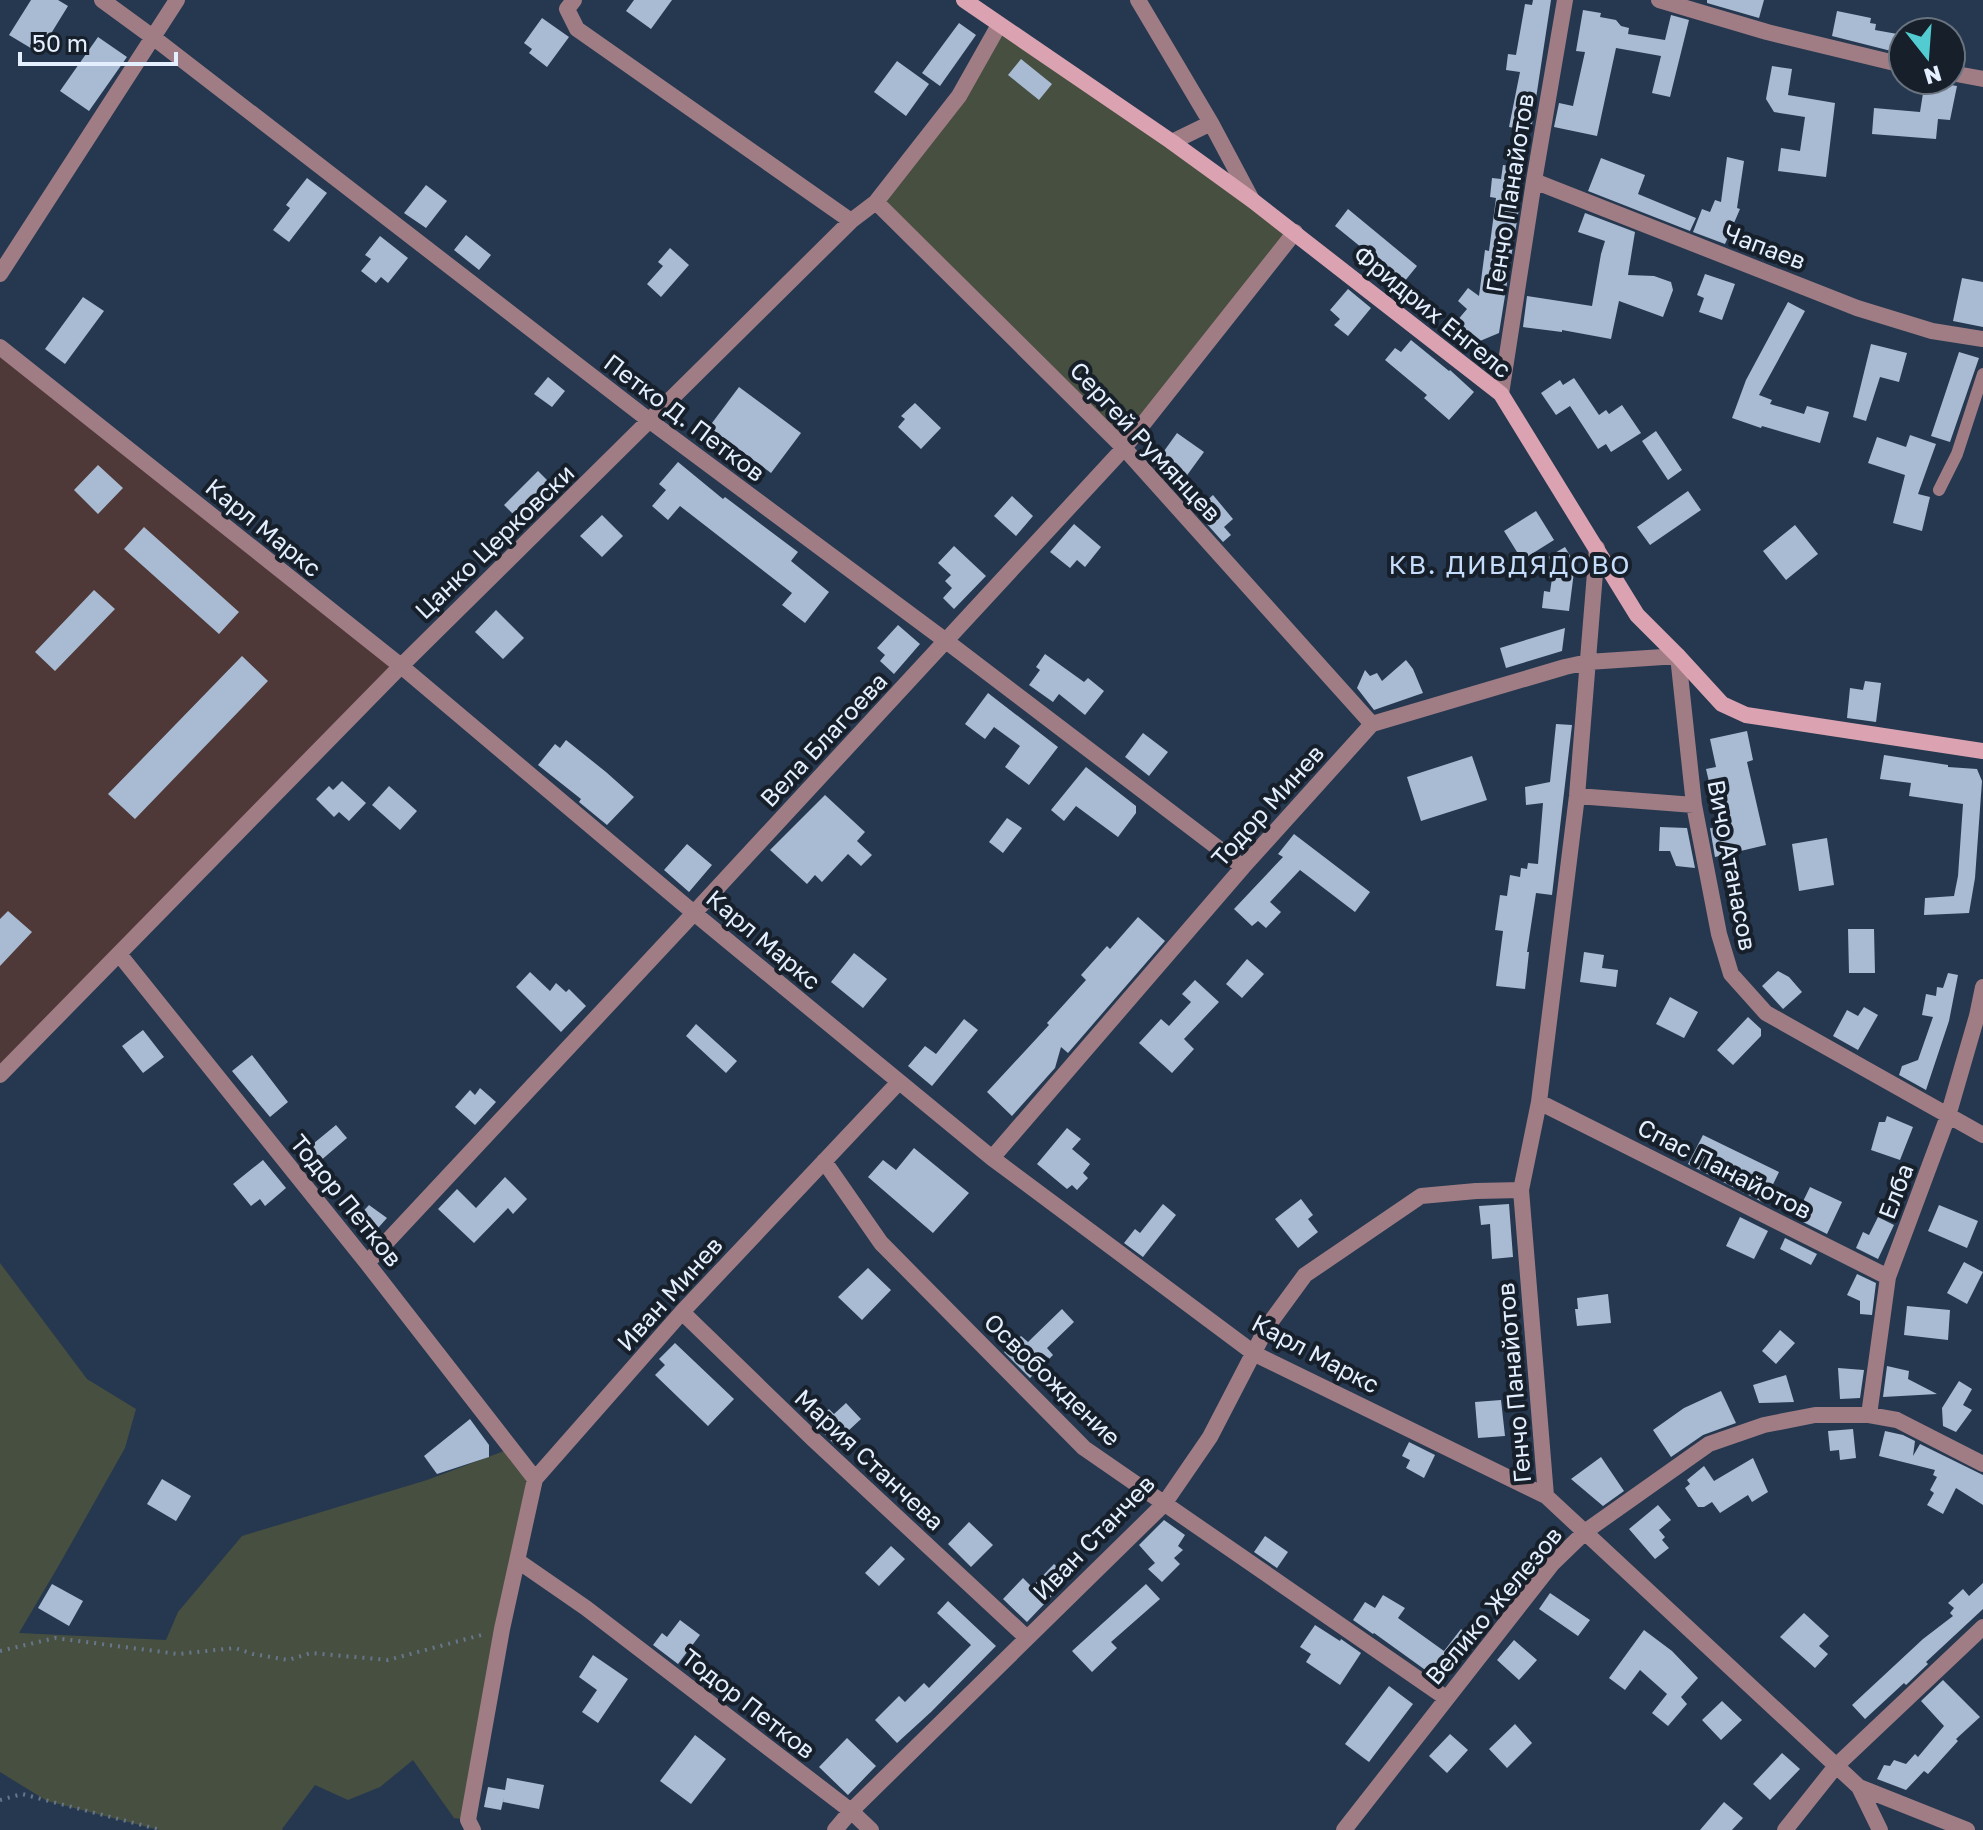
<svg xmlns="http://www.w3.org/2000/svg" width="1983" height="1830" viewBox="0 0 1983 1830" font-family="'Golos Text',sans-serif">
<rect width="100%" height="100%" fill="#25384f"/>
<path fill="#4e3938" d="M0,347L401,666L0,1075Z"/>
<path fill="#474f40" d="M999,25L1295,232L1124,448L876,202Z
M0,1263L87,1379L136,1409L125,1448L59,1565L19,1633L166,1640L178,1612L242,1536L427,1480L512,1448L535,1479L468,1820L454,1818L413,1760L380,1787L348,1800L315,1785L282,1829L283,1830H159L47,1801L0,1772Z"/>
<path fill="#a8bbd3" d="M31,0H58L68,6L39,53L9,35Z
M634,0H672L651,29L626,11Z
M1533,0H1551L1531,131L1509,127L1520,72L1506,70L1508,54L1516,55L1525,4L1532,5Z
M1707,0H1764L1759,18L1707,3Z
M1583,10L1601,13L1600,17L1616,20L1621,26L1629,28L1628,34L1665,40L1671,15L1689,20L1670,97L1652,93L1661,56L1616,48L1597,136L1554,127L1559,103L1573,106L1585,52L1576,51Z
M1837,11L1871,18L1870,23L1876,24L1875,30L1903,35V54L1832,36Z
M542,18L569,37L547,67L529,53L532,49L524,43Z
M959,23L976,35L940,86L922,73Z
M98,37L127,57L89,111L60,91Z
M1021,59L1052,84L1039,100L1008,75Z
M897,61L929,84L906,116L874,92Z
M1772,66L1792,69L1788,95L1835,103L1826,177L1778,171L1781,148L1800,151L1805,117L1774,112L1766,99Z
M1925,81L1957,86L1950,120L1938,119L1936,139L1872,134L1874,108L1920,112Z
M1727,157L1744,161L1737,208L1740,209L1725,244L1693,232L1702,209L1710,212L1715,200L1721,202Z
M1601,158L1645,175L1638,194L1696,218L1690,231L1588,191Z
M1503,165L1525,168V171L1499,333L1480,341L1456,322L1467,309L1458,301L1468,288L1479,296L1485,250L1489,251L1496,198L1490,197L1492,178L1501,179Z
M307,178L327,193L289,242L273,230L290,208L286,205Z
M426,185L447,201L426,228L404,213Z
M1348,209L1417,266L1404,282L1335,226Z
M1585,213L1635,232L1628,275L1654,276L1671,282L1673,290L1663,317L1619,301L1611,339L1562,330V332L1523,327L1527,296L1592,306L1601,254L1605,241L1578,232Z
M466,235L491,255L479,270L454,250Z
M380,236L408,258L388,283L381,277L376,283L361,271L371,259L365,255Z
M670,248L689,265L661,297L647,284L663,266L658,262Z
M1705,274L1735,284L1722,320L1699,312L1704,298L1697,295Z
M1962,278L1983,282V327L1953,321Z
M1348,289L1371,308L1348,336L1334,325L1340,319L1330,310Z
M83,297L104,311L65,364L45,349Z
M1788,302L1805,311L1759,395L1772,400L1770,404L1804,414L1807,406L1829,412L1820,443L1762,426L1761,428L1732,418L1746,380Z
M1411,340L1449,371L1450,370L1474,392L1449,420L1424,398L1427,395L1385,360L1395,348L1401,352Z
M1871,344L1907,353L1899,382L1880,377L1866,421L1853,417Z
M1959,352L1979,358L1950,442L1931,436Z
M548,377L565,391L552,407L534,394Z
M1574,378L1599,415L1606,410L1609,414L1622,405L1641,433L1611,452L1606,444L1598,449L1570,406L1556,415L1541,393L1560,380L1563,385Z
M739,387L801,433L771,473L709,427Z
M915,403L941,428L921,449L898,427L905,419L901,416Z
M1656,431L1682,470L1668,480L1642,441Z
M1177,433L1204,452L1177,489L1154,465Z
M1910,435L1936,444L1918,494L1930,497L1922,531L1893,523L1905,475L1868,463L1877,437L1906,447Z
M678,462L723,499L725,497L798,552L791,561L829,592L805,623L782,605L792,593L680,506L668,520L652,506L666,490L659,484Z
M98,465L123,488L98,514L74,490Z
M538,471L560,493L526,527L504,505Z
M1688,491L1701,510L1650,545L1637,527Z
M1213,495L1233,519L1224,527L1231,535L1223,542L1189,504L1198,498L1203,504Z
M1012,496L1033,516L1016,536L994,516Z
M1536,511L1554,540L1522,560L1504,531Z
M602,515L623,536L602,557L580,536Z
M1074,524L1101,547L1085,567L1077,560L1070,568L1050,552Z
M1795,525L1818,554L1786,580L1763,551Z
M144,527L239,612L219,634L124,549Z
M954,546L986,576L954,609L943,598L952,588L945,581L951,575L938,563Z
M1565,547L1575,564L1569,611L1542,608L1544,591L1550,592L1554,565L1548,557Z
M94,590L115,609L55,671L35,652Z
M496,610L524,638L503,659L475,632Z
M898,625L920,644L894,674L880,661L885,655L877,648Z
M1565,628L1562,651L1506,668L1500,648Z
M1045,654L1084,682L1088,678L1104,691L1085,715L1059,694L1053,702L1029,685L1040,670L1036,667Z
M242,656L268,681L135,819L108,794Z
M1406,660L1413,669L1423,693L1374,710L1357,688L1365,670L1370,676L1377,673L1382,681Z
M1865,681L1881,683L1876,722L1847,718L1850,688L1863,690Z
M988,693L1058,747L1029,785L1005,767L1020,746L994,727L985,739L965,724Z
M1556,724L1572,725L1552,895L1536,893L1527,952H1529L1525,989L1496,986L1503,931L1495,930L1500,895L1507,896L1510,875L1520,877L1521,868L1527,869L1528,863L1538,864L1543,803L1526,805L1525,787L1550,782Z
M1747,731L1753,760L1747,762L1766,845L1715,857L1710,828L1720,829L1706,769L1716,767L1710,739Z
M1143,733L1168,752L1149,776L1125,757Z
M566,740L606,772L634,797L607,825L579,802L581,799L538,765L555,744L560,748Z
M1884,755L1948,765V767L1977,769L1982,781L1975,878L1969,913L1924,915L1925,898L1954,896L1958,876L1963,804L1909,796L1911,783L1880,779Z
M1472,756L1487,800L1421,821L1407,777Z
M1086,767L1136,806V813L1118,837L1076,806L1064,821L1051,810Z
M342,781L366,803L349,821L339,812L334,817L316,799L329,786L333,790Z
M389,786L417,811L400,830L372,805Z
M825,795L865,832L857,841L872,855L861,866L848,854L822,882L815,875L807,884L770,850Z
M1007,818L1022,828L1003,853L989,842Z
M1660,827L1687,828L1695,868L1676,866L1670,851H1659Z
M1294,834L1370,892L1355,912L1300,870L1270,902L1281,912L1266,928L1258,921L1252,926L1234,909L1283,857L1278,854Z
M1827,838L1834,885L1799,891L1792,844Z
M687,844L712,865L689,892L664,870Z
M8,911L32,932L0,966V919Z
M1138,917L1165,941L1068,1053L1061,1047L1055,1068L1012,1116L987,1092L1049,1025L1047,1023L1086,980L1081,975L1107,946L1110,949Z
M1848,929H1874L1875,973H1849Z
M1584,952L1604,955L1602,968L1618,970L1616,987L1580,982Z
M854,953L887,979L863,1008L831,982Z
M1247,959L1264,974L1242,998L1226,984Z
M1778,971L1789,977L1802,992L1783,1009L1762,986Z
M530,972L550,991L556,983L566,992L569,989L586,1006L561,1032L516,987Z
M1948,973L1958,975L1949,1021L1926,1090L1899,1075L1902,1066L1918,1060L1933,1017L1922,1015L1926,994L1936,996L1937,987L1943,988Z
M1195,980L1219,1002L1184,1039L1194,1049L1172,1073L1139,1043L1161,1019L1169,1026L1191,1002L1182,994Z
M1670,997L1698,1012L1684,1038L1656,1024Z
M1864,1007L1878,1015L1858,1050L1833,1036L1847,1010L1858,1016Z
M1748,1017L1761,1029V1036L1733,1065L1717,1050Z
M964,1019L978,1030L932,1086L908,1066L925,1046L936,1054Z
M696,1024L737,1061L726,1073L686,1036Z
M143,1030L164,1057L143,1073L122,1046Z
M252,1055L288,1102L270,1117L232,1071Z
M480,1088L496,1102L475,1125L455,1107L470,1090L475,1095Z
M1887,1116L1913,1127L1900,1160L1871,1150L1879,1122H1885Z
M336,1125L347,1138L319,1162L308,1148Z
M1067,1128L1081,1139L1072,1149L1090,1164L1083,1173L1088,1178L1077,1190L1072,1185L1067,1189L1037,1164Z
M1703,1135L1779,1172L1764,1203L1688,1164Z
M914,1148L969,1193L933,1233L868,1177L883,1160L896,1170Z
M263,1160L286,1188L265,1206L260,1199L251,1206L233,1184Z
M505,1177L527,1199L513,1214L508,1208L474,1243L438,1209L457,1189L476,1208Z
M1810,1187L1842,1202L1827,1234L1795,1218Z
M1301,1199L1313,1215L1308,1219L1318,1232L1298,1248L1275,1219Z
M1163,1204L1176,1215L1143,1257L1124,1243L1135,1229L1140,1233Z
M1509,1204L1513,1257L1492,1259L1490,1224L1481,1225L1479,1206Z
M369,1205L387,1218L369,1238L354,1221Z
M1939,1205L1978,1221L1967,1248L1928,1231Z
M1740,1217L1768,1231L1754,1259L1726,1246Z
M1878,1217L1894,1225L1878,1259L1856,1248L1863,1232L1869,1235Z
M1785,1238L1817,1254L1811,1265L1780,1249Z
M1964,1262L1983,1272L1967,1304L1947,1293Z
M868,1268L891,1290L862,1320L838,1297Z
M1857,1274L1876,1283L1872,1315L1860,1314V1301L1847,1295Z
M1608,1294L1611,1323L1577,1326L1575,1309H1578L1577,1298Z
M1907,1306L1950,1310L1948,1340L1904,1335Z
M1062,1309L1074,1322L1047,1348L1053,1355L1030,1378L1004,1352L1021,1336L1028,1342Z
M1780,1330L1795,1343L1776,1364L1762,1351Z
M675,1343L734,1399L708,1426L655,1375L665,1365L659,1359Z
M1887,1366L1909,1371L1908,1379L1937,1394L1883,1397Z
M1838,1368L1864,1370L1860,1398L1840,1399Z
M1786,1375L1794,1402L1759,1403L1753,1385Z
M1959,1381L1972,1389L1963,1405L1972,1410L1956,1432L1943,1426L1942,1408Z
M1721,1391L1736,1423L1703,1435L1671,1457L1653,1430L1684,1408Z
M1501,1400L1505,1436L1478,1438L1475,1402Z
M846,1403L861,1419L834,1444L814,1423L829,1409L834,1414Z
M470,1419L489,1445V1457L437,1474L424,1456Z
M1853,1429L1856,1458L1840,1460L1839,1450L1830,1451L1828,1431Z
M1885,1431L1903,1435L1915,1441L1913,1456L1920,1444L1983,1475V1505L1956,1488L1943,1514L1927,1505L1934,1493L1930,1490L1937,1477L1933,1475L1935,1470L1879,1456Z
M1409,1442L1435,1455L1424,1478L1406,1468L1410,1460L1402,1456Z
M1601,1457L1624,1491L1603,1506L1571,1479Z
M1753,1458L1768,1492L1752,1502L1748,1495L1720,1513L1712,1502L1704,1507H1698L1685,1488L1690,1484L1687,1480L1704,1466L1714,1481Z
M162,1479L191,1496L176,1521L147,1504Z
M1658,1505L1671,1520L1659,1530L1665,1537L1662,1540L1669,1548L1655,1559L1629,1529Z
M1164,1520L1185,1535L1178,1546L1183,1550L1174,1558L1180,1564L1162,1582L1148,1569L1155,1563L1139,1545Z
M969,1522L993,1545L971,1567L948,1544Z
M1265,1536L1288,1552L1277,1568L1254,1552Z
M891,1546L905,1559L879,1586L865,1573Z
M1054,1564L1069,1578L1027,1622L1003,1599L1023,1578L1032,1587Z
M1983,1583V1609L1926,1662L1928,1664L1906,1685L1904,1683L1865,1719L1852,1705L1923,1639L1953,1616L1950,1613L1954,1608L1948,1603L1963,1589L1969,1596Z
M52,1584L83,1601L69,1626L38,1608Z
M1146,1584L1160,1599L1111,1642L1117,1648L1092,1672L1072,1651Z
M1550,1593L1590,1620L1578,1636L1539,1609Z
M1383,1595L1405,1608L1398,1618L1444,1651L1461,1629L1474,1639L1442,1682L1374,1633L1373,1634L1353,1620L1365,1602L1375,1608Z
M948,1601L996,1646L931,1712L897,1743L875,1720L899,1696L905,1702L924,1683L929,1688L971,1645L937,1613Z
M1804,1613L1829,1636L1819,1646L1828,1654L1815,1668L1780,1637Z
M680,1620L700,1635L678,1664L653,1645L662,1633L667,1637Z
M1315,1625L1340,1641L1341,1639L1361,1653L1340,1685L1306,1662L1311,1654L1300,1647Z
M1644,1630L1672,1651L1698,1678L1681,1697L1687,1704L1668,1726L1652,1713L1667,1694L1640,1670L1625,1690L1609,1678Z
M1514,1640L1537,1660L1519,1680L1497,1660Z
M593,1655L628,1679L598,1723L582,1712L597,1690L579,1677Z
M1943,1680L1980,1717L1956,1739L1958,1741L1928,1774L1924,1771L1906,1790L1877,1779L1884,1765L1890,1766L1894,1760L1906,1764L1915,1754L1918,1757L1944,1726L1921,1701Z
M1389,1686L1413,1704L1369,1762L1345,1744Z
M1722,1701L1742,1720L1721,1740L1702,1720Z
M1515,1724L1532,1743L1507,1768L1489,1749Z
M1450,1734L1468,1750L1447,1773L1429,1756Z
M695,1735L726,1759L691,1804L660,1781Z
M847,1738L876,1766L848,1795L819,1767Z
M1782,1753L1800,1769L1770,1800L1753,1784Z
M507,1778L544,1785L539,1809L503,1802L504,1797L501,1810L484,1807L488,1787L505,1790Z
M1724,1802L1743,1818L1732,1830H1700Z"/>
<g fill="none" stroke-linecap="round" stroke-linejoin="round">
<path stroke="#67778b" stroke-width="4" stroke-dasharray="2 6" stroke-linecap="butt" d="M0,1651L55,1638L178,1654L235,1648L253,1654L288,1660L311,1653L388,1660L485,1634
M0,1800L22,1794L161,1830"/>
<path stroke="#a07d85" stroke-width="12" d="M1939,490L1957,454L1983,374"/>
<path stroke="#a07d85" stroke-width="16" d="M102,0L154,38L650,421L946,641L1243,867
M574,0L567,9L577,29L851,221
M1138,0L1211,123L1252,200
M1659,0L1767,32L1903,65
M1951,73L1983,79
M1172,142L1211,123
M1534,181L1857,308L1932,331L1983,339
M876,202L1124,448L1372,724
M0,274L177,0
M0,347L401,666L694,913L992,1158L1255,1354L1546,1496L1859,1787L1880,1830
M1501,394L1534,181L1565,0
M1577,796L1694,805
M119,954L367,1263L535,1479
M0,1075L401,666L851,221L876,202L959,96L999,25
M1539,1102L1888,1277
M992,1158L1243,867L1372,724L1565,667L1588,662L1678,656L1694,805L1719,934L1731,974L1766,1013L1983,1135
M824,1161L881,1243L1084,1448L1446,1698
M367,1263L694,913L1124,448L1295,232
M682,1312L813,1439L1027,1638
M1869,1415L1888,1277L1948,1116L1977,1016L1983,987
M1546,1496L1521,1190L1539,1102L1577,796L1597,548
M518,1561L586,1608L851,1811L871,1830
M1859,1787L1967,1830
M473,1830L468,1820L502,1629L535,1479L682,1312L899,1082
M835,1830L851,1811L1164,1504L1210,1437L1267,1327L1305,1275L1421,1196L1476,1191L1521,1190
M1344,1830L1552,1564L1586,1531L1709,1444L1764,1425L1815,1415H1869L1897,1420L1983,1464
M1785,1830L1836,1766L1983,1627"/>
<path stroke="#dba3b1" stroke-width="16" d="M964,0L1172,142L1252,200L1501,394L1637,615L1678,656L1722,704L1746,715L1983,751"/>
</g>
<g text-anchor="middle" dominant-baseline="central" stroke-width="8" stroke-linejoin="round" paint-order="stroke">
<g font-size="24" fill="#e4f0ff" stroke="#161f2a">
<text transform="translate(1509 193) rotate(-81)">Генчо Панайотов</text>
<text transform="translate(1765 246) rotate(21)">Чапаев</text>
<text transform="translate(1433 311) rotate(39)">Фридрих Енгелс</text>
<text transform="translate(685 417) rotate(37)">Петко Д. Петков</text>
<text transform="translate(1146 441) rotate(47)">Сергей Румянцев</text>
<text transform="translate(264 527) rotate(39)">Карл Маркс</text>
<text transform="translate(494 541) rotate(-44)">Цанко Церковски</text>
<text transform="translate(823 739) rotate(-47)">Вела Благоева</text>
<text transform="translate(1267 805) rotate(-48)">Тодор Минев</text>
<text transform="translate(1733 865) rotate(79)">Вичо Атанасов</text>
<text transform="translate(764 939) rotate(40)">Карл Маркс</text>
<text transform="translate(1725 1168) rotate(27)">Спас Панайотов</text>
<text transform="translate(1895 1191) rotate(-69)">Елба</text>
<text transform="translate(347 1200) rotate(51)">Тодор Петков</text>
<text transform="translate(669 1293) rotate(-48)">Иван Минев</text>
<text transform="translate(1316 1353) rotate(28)">Карл Маркс</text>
<text transform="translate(1053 1379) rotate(44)">Освобождение</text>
<text transform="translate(1513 1383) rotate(-95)">Генчо Панайотов</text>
<text transform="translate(870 1459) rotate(43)">Мария Станчева</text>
<text transform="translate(1093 1537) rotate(-46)">Иван Станчев</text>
<text transform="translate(1493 1605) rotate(-50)">Велико Железов</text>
<text transform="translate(749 1703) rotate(38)">Тодор Петков</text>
</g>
<g font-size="26" letter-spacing="2" fill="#c5ddfa" stroke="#161f2a">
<text x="1510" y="564">КВ. ДИВДЯДОВО</text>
</g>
</g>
<g transform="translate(1927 56) rotate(163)"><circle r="38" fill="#161f2a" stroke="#68737f" stroke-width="2"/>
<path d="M0-6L14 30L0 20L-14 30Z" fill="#52ccd0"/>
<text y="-12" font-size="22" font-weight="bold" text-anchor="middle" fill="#e4f0ff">N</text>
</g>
<path d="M20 52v12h156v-12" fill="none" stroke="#e4f0ff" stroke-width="4"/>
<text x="32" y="52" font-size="24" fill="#e4f0ff" stroke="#161f2a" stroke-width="6" paint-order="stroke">50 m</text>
</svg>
